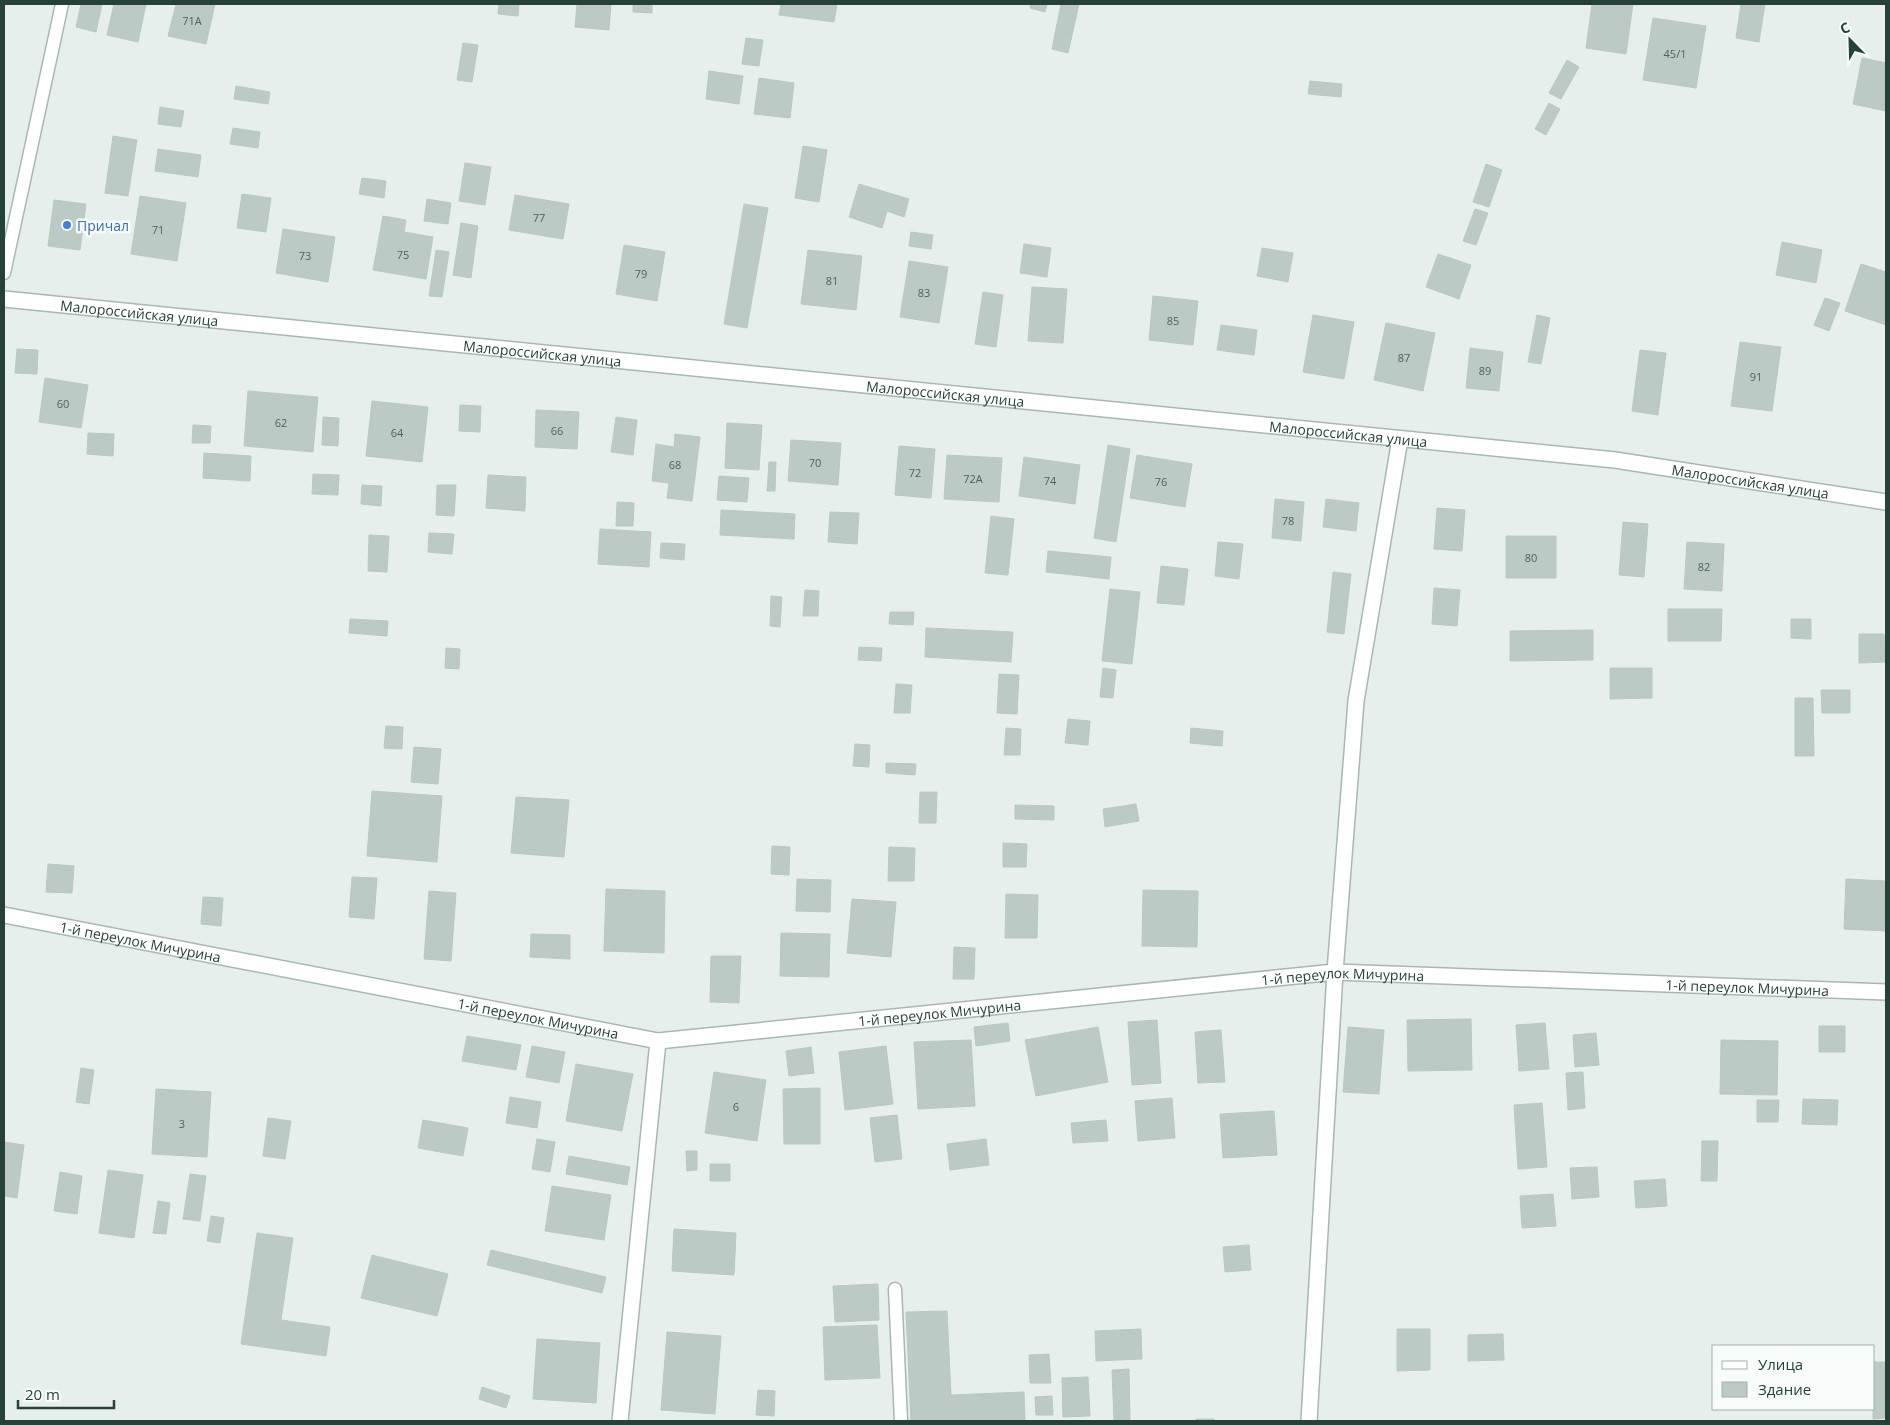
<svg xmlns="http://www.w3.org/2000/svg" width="1890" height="1425" viewBox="0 0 1890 1425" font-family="'Open Sans',sans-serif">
<rect width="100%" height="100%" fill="#e6efeb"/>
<path fill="#bbcac4" stroke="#b8c9c2" d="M81,4H102L96,32L76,27Z
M114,4H146L138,42L107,35Z
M176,4H215L206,44L168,36Z
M499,4H519L518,16L498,14Z
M577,4H611L609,30L575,27Z
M633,4H652V13L633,12Z
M781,4H837L834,22L779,15Z
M1031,4H1047L1045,12L1030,8Z
M1061,4H1079L1068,53L1052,49Z
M1592,4H1633L1626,54L1586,48Z
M1741,4H1765L1759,42L1736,38Z
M1653,18L1706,26L1696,88L1643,80Z
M746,38L763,40L759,66L742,64Z
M463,43L478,45L472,82L457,80Z
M1862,58L1886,63V111L1853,104Z
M1567,60L1579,67L1561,99L1549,93Z
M709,71L743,76L739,104L706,99Z
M759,78L794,83L790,118L754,114Z
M1310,81L1342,84L1341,97L1308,94Z
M236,86L270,92L268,104L234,99Z
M1549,103L1560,109L1546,135L1535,129Z
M160,107L184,111L181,127L158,124Z
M233,128L260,132L258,148L230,144Z
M113,136L137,140L128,196L105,193Z
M803,146L827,150L819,202L795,198Z
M158,149L201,155L198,177L155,171Z
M465,163L491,167L485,205L459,201Z
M1486,164L1502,170L1489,207L1473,202Z
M362,178L386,181L384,198L359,194Z
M859,184L909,199L904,217L887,211L882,228L849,217Z
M242,194L271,198L266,232L237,228Z
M515,195L569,204L563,239L509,230Z
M140,196L186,203L177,261L131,254Z
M427,199L451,203L448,224L424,221Z
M54,200L86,204L80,250L48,246Z
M744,204L768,208L747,328L724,324Z
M1475,209L1488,213L1476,245L1463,241Z
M383,216L406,220L404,232L433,237L426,279L373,270Z
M461,223L478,226L471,278L453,275Z
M283,229L335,237L328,282L276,273Z
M911,232L933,235L931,249L909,246Z
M1782,242L1822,250L1816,283L1776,275Z
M1024,244L1051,248L1047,277L1020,273Z
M624,245L665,252L657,301L616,294Z
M1262,248L1293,253L1288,282L1257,276Z
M436,250L449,252L442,297L429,296Z
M808,250L862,256L856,310L801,304Z
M1438,254L1471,265L1459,299L1426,287Z
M909,261L948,267L939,323L900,317Z
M1861,264L1886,272V325L1845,311Z
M1032,287L1067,289L1063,343L1028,341Z
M983,292L1003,295L996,347L975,344Z
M1153,296L1198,301L1193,345L1149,340Z
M1825,298L1840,303L1829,331L1814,325Z
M1313,315L1354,322L1344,379L1303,372Z
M1537,315L1550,318L1541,364L1528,362Z
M1386,323L1435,333L1423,391L1374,380Z
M1221,325L1257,330L1254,355L1217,350Z
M1740,342L1781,347L1772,411L1731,406Z
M1470,348L1503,352L1499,391L1466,388Z
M17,349L38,350L37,374L15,373Z
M1640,350L1666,353L1658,415L1632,411Z
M45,378L88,385L81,428L39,422Z
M248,391L318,397L313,452L244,446Z
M372,401L428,407L422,462L366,456Z
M460,405L481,406L480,432L459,431Z
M536,410L579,412L577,449L535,447Z
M323,417L339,418L338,446L322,445Z
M616,417L637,420L633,455L611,452Z
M727,423L762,425L759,470L725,468Z
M193,425L211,426L210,443H192Z
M88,433L114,434L113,456L87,454Z
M675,434L700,437L692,501L667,498L669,483L652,481L656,444L674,447Z
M791,440L841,443L838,485L788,481Z
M1108,445L1130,449L1116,542L1094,538Z
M899,446L935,449L931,498L895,495Z
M204,453L251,456L250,481L203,478Z
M947,455L1002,458L999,502L944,499Z
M1137,455L1192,464L1185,507L1130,498Z
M1024,457L1080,465L1075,504L1019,496Z
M769,462H776L775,491H767Z
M313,474L339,475L338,495L312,494Z
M488,475L526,477L525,511L486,508Z
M719,476L749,478L747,502L717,500Z
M362,485L382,486L381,506L361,504Z
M437,485H456L454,516L436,515Z
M1275,499L1304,502L1301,541L1272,538Z
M1326,499L1359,503L1356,531L1323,527Z
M617,502L634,503L633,526H616Z
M1437,508L1465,510L1462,551L1434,549Z
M721,510L795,514L794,539L720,535Z
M830,512L859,513L857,544L828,542Z
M991,516L1014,519L1008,575L985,573Z
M1623,522L1648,524L1644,577L1619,575Z
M600,529L651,532L649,567L598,564Z
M429,533L454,534L452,554L428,552Z
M369,535L389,536L387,572L368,571Z
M1506,536H1556V578H1506Z
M1218,542L1243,544L1239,579L1215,576Z
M1687,542L1724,544L1722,591L1684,589Z
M661,543L685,544L684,560L660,558Z
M1048,551L1111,557L1109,579L1046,572Z
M1161,566L1188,569L1184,605L1157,603Z
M1333,572L1351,574L1344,634L1327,632Z
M1434,588L1460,590L1457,626L1432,624Z
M1110,589L1140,592L1132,664L1102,661Z
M805,590L819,591L818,616H803Z
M771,596L782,597L780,627L770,626Z
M1668,609H1722L1721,641H1668Z
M890,612H914L913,625L889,624Z
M350,619L388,621L387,636L349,633Z
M1791,619H1811V639L1791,638Z
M926,628L1013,632L1011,662L925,657Z
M1593,630V660L1510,661V631Z
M1859,634H1884L1885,662L1859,663Z
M859,647L882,648L881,661L858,660Z
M446,648L460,649L459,669L445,668Z
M1103,668L1116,670L1113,698L1100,697Z
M1610,668H1652V698L1610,699Z
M999,674L1019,675L1017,714L997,713Z
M896,684L912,685L910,713H894Z
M1821,690H1850V713H1822Z
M1795,698H1813L1814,756H1795Z
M1068,719L1090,721L1088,745L1065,743Z
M386,726L403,727L402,749L384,748Z
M1006,728L1021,729L1020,755H1004Z
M1191,728L1223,731L1222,746L1190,743Z
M855,744L870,745L869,767L853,766Z
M414,747L441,749L438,784L411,782Z
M886,763L916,764L915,775L886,773Z
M372,791L442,796L437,862L367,856Z
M920,792H937L936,823H919Z
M516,797L569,800L564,857L511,853Z
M1136,804L1139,821L1105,827L1103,809Z
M1015,805L1054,806V820L1015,819Z
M1003,843L1027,844L1026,867H1003Z
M772,846L790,847L789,875L771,874Z
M889,847L915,848L914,881H888Z
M48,864L74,866L72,893L46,892Z
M352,877L377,878L374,919L349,917Z
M797,879L831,880L830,912L796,911Z
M1846,879L1886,881V931L1844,929Z
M606,889L665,891L664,953L604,951Z
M1143,890L1198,891L1197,947L1142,946Z
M429,891L456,893L451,961L424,959Z
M1006,894L1038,895L1037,938H1005Z
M203,897L223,898L221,926L201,924Z
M852,899L896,902L891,957L847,953Z
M781,933L830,934L829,977L780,976Z
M531,934L570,935V959L530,957Z
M954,947L975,948L974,979H953Z
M711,956H741L739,1003L710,1002Z
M1471,1019L1472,1070L1408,1071L1407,1020Z
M1157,1020L1161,1083L1132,1085L1128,1022Z
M1008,1023L1010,1041L976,1046L974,1027Z
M1545,1023L1549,1069L1519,1071L1516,1025Z
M1819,1026H1845V1052H1819Z
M1098,1027L1108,1082L1036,1096L1025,1040Z
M1348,1027L1384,1030L1379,1094L1343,1092Z
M1221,1030L1225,1082L1198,1083L1195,1032Z
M1596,1033L1599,1065L1575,1067L1573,1035Z
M467,1036L521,1045L516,1070L462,1061Z
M971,1040L975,1106L918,1109L914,1042Z
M1721,1040L1778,1041L1777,1095L1720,1094Z
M532,1046L565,1052L559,1083L526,1077Z
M886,1046L893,1104L845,1110L839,1052Z
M811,1047L814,1073L789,1076L786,1051Z
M576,1064L633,1074L622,1131L566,1121Z
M81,1068L94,1070L89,1104L76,1102Z
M714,1072L766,1080L757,1141L705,1133Z
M1583,1072L1585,1108L1568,1110L1566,1073Z
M820,1088V1144H784L783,1089Z
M156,1089L211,1092L207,1157L152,1154Z
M510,1097L541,1102L537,1128L506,1123Z
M1172,1098L1175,1138L1138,1141L1135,1101Z
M1803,1099L1838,1100L1837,1125L1802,1124Z
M1757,1100H1779L1778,1122H1757Z
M1542,1103L1547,1167L1518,1169L1514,1105Z
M1274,1111L1277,1155L1223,1158L1220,1114Z
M897,1115L902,1159L875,1162L870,1118Z
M268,1118L291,1121L285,1159L263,1156Z
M423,1120L468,1128L463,1156L418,1148Z
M1106,1120L1108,1141L1073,1143L1071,1123Z
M537,1139L555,1142L550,1172L532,1169Z
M986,1139L989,1165L950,1170L947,1144Z
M1702,1141H1718L1717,1181H1701Z
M4,1142L24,1145L17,1198L4,1196Z
M686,1151H697V1170L687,1171Z
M569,1156L630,1167L627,1185L566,1174Z
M710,1164H730V1181H710Z
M1597,1167L1599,1197L1572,1199L1570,1168Z
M108,1170L143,1175L134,1238L99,1233Z
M60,1172L82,1176L77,1214L54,1211Z
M190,1174L206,1176L200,1221L183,1219Z
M1665,1179L1667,1206L1636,1208L1634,1181Z
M552,1186L611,1195L604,1240L545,1231Z
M1553,1194L1556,1226L1522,1228L1520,1196Z
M158,1201L170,1203L166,1234L153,1233Z
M211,1216L224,1218L220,1243L207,1241Z
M674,1229L736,1233L734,1275L672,1271Z
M257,1233L293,1238L281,1320L330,1327L326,1356L241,1344Z
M1249,1245L1251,1270L1225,1272L1223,1247Z
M491,1250L606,1277L602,1293L487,1265Z
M372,1255L448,1274L437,1316L361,1298Z
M878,1284L879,1320L835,1322L833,1286Z
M947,1311L951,1395L1024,1392L1025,1421H911L906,1312Z
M877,1325L880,1378L825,1380L823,1327Z
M1141,1329L1142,1359L1096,1361L1095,1331Z
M1397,1329H1430V1370L1397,1371Z
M667,1332L721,1336L715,1414L661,1410Z
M1503,1334L1504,1360L1468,1361V1335Z
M537,1339L600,1343L596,1403L533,1399Z
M1049,1354L1051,1383H1030L1029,1355Z
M1874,1362H1886V1418L1873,1419Z
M1129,1369L1130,1421H1114L1112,1370Z
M1088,1377L1090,1416L1063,1417L1062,1378Z
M482,1387L510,1396L506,1408L479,1399Z
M758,1390L775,1391L774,1416L756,1415Z
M1052,1396L1053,1415H1036L1035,1397Z
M1196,1419H1214L1215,1421H1196Z"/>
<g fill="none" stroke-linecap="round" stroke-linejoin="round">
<defs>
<path id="lane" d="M4,273L62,4
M895,1289L901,1421"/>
<g id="street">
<path id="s1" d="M4,299L1615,460L1886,502"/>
<path id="s2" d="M4,915L658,1041L1335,972L1886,992"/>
<path d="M620,1421L658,1041"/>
<path d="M1309,1421L1335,972L1356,701L1400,439"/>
</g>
</defs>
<use href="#lane" stroke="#a8b8b2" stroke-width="15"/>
<use href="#street" stroke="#a8b8b2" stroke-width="18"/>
<use href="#lane" stroke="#fff" stroke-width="12"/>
<use href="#street" stroke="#fff" stroke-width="15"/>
</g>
<circle fill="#3f7fe0" stroke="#f7fbf9" stroke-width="2" cx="67" cy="225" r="5"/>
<g text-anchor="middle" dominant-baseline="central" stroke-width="5" stroke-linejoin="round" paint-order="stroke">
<g font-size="11" fill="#4a645c">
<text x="192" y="20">71А</text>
<text x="1675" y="53">45/1</text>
<text x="539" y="217">77</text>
<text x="158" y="229">71</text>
<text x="403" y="254">75</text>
<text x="305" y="255">73</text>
<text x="641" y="273">79</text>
<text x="832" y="280">81</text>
<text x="924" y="292">83</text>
<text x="1173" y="320">85</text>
<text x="1404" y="357">87</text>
<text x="1485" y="370">89</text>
<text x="1756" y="376">91</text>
<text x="63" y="403">60</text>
<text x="281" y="422">62</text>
<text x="557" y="430">66</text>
<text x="397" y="432">64</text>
<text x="815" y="462">70</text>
<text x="675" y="464">68</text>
<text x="915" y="472">72</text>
<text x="973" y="478">72А</text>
<text x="1050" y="480">74</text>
<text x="1161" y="481">76</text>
<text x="1288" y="520">78</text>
<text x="1531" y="557">80</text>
<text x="1704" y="566">82</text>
<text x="736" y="1106">6</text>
<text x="182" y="1123">3</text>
</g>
<g font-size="14" fill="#366cbe" stroke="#f7fbf9" text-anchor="start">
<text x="77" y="225">Причал</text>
</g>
<g font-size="14" fill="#24423a" stroke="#f7fbf9">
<text stroke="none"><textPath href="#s1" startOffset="136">Малороссийская улица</textPath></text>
<text stroke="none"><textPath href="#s1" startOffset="541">Малороссийская улица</textPath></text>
<text stroke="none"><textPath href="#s1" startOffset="946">Малороссийская улица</textPath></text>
<text stroke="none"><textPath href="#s1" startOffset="1351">Малороссийская улица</textPath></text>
<text stroke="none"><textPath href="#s1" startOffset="1756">Малороссийская улица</textPath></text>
<text stroke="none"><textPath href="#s2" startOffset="139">1-й переулок Мичурина</textPath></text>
<text stroke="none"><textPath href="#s2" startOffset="1354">1-й переулок Мичурина</textPath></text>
<text stroke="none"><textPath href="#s2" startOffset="1759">1-й переулок Мичурина</textPath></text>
<text stroke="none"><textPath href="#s2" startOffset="949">1-й переулок Мичурина</textPath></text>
<text stroke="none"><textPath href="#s2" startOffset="544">1-й переулок Мичурина</textPath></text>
</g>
</g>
<rect width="1890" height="1425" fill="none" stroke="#24423a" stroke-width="10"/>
<rect x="1712" y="1345" width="162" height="65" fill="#f7fbf9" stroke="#a3b1ad"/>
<rect x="1722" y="1361" width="25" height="8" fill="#ffffff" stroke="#a3b1ad"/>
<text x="1758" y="1370" font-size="15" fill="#24423a">Улица</text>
<rect x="1722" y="1382" width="25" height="15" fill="#bbcac4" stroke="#a3b1ad"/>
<text x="1758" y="1395" font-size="15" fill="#24423a">Здание</text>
<g transform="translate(1850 40) rotate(337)" stroke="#f7fbf9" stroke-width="4" paint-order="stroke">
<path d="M0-4L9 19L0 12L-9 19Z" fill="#24423a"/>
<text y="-8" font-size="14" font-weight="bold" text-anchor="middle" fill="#24423a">С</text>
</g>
<path d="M18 1400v8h96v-8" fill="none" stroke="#24423a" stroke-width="2.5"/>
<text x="25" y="1400" font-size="15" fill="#24423a" stroke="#f7fbf9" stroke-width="4" paint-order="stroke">20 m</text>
</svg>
